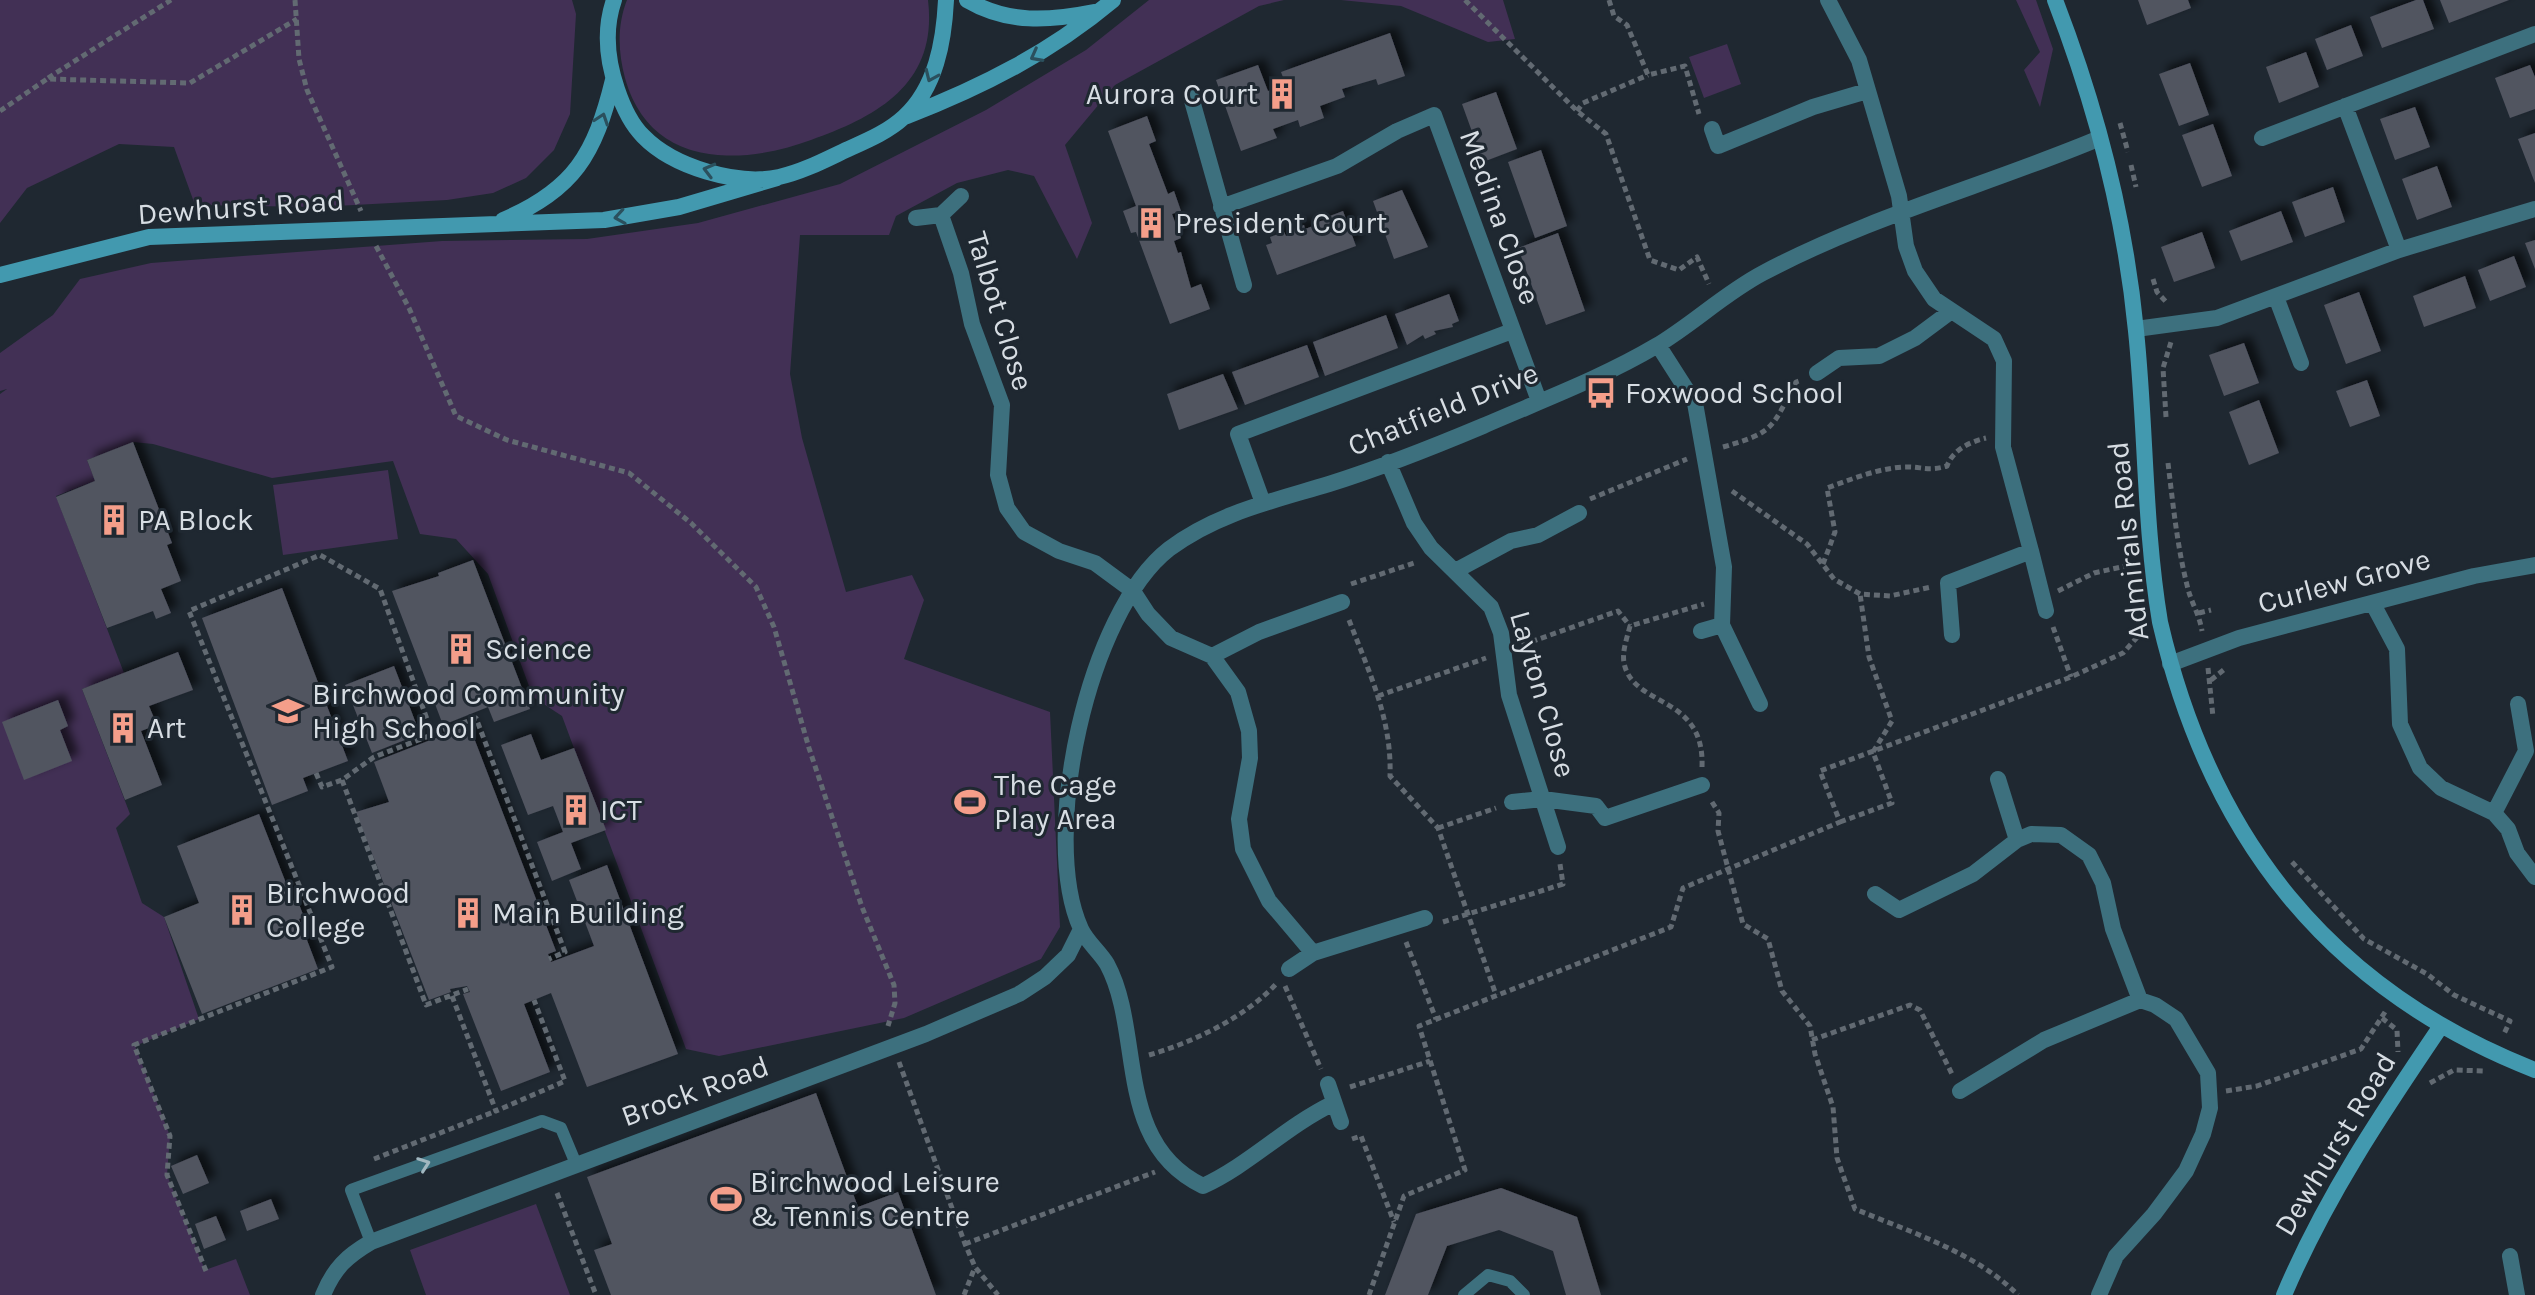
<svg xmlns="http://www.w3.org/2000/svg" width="2535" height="1295" viewBox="0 0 2535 1295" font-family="Karla,sans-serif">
<defs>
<filter id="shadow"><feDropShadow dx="7" dy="-7" stdDeviation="4" flood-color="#0009"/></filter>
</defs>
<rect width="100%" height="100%" fill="#1f2831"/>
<path fill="#423055" d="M0,0H572L576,14L570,114L554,150L526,178L493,193L447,200L317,207L195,205L174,147L119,144L27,188L0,223Z
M627,0H928C938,83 879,116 811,140C740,166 650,168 625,78C618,52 617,25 627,0Z
M1149,0H1284L1259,6L1115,85L1065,145L1092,223L1077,259L1034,176L1008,170L957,183L896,216L889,235H800L790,374L802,438L846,592L912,575L924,600L904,659L1050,712L1060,927L1041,959L904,1018L719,1056L686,1049L562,716L533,697L488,574L456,539L420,534L393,461L272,478L153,444L133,442L87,460L95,481L56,496L124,673L82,689L130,814L116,828L142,903L164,917L199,1019L135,1046L170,1136L167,1175L205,1270L236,1259L250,1295H0V394L7,389L0,391V353L53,315L80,279L151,263L442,241L587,239L698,223L840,184L986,110L1086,50Z
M1341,0H1503L1515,39L1488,42L1401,6Z
M2016,0H2036L2053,49L2040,107L2024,70L2040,52Z
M1727,44L1741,84L1704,98L1689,57Z
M388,470L398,539L283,555L273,485Z
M536,1204L570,1295H426L410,1250Z"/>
<path fill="#515460" filter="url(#shadow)" d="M2138,0H2188L2191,8L2147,25Z
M2416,0H2423L2434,29L2382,48L2370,17Z
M2440,0H2509L2449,23Z
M2351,25L2363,56L2327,70L2315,39Z
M1390,33L1405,76L1378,85L1376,79L1342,89L1345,97L1320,106L1324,118L1300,127L1298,120L1273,129L1277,138L1241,151L1216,80L1258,65L1268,91L1286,85L1281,72Z
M2306,52L2319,87L2279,103L2266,67Z
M2190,63L2209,115L2179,126L2159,74Z
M2530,65L2535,77V109L2510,118L2495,78Z
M1496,92L1517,149L1483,162L1462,104Z
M2415,107L2430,147L2395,160L2380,119Z
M1147,116L1156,141L1149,144L1168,194L1174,191L1181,211L1172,214L1181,238L1174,241L1178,253L1181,252L1191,288L1201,284L1210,309L1170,324L1136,232L1131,233L1123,211L1136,206L1108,131Z
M2213,124L2232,176L2202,187L2182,135Z
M2535,133V183L2518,139Z
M1541,150L1567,226L1535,238L1508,162Z
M2437,166L2452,207L2417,220L2402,179Z
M2333,187L2345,222L2305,237L2292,202Z
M1402,190L1428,247L1394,259L1373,201Z
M1343,211L1356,246L1277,275L1266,245L1272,243L1270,237L1284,232L1286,236L1292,234L1290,230L1304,225L1305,229L1313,226L1311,223L1331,219L1330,216Z
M2281,211L2293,242L2241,261L2229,231Z
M2202,232L2215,268L2174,282L2161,247Z
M1558,233L1585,311L1546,325L1518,248Z
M2535,240V269L2525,243Z
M2514,256L2526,287L2490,301L2478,270Z
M2465,276L2476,308L2424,327L2413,296Z
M2359,292L2381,351L2346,364L2324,305Z
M1449,294L1459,321L1452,324L1453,327L1434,331L1436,334L1425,339L1423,335L1407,345L1395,314Z
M1386,315L1398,348L1325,376L1313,342Z
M2244,343L2259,383L2224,396L2209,355Z
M1307,345L1319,377L1245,405L1232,372Z
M1223,374L1238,409L1179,430L1167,394Z
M2367,380L2380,416L2350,427L2336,391Z
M2259,400L2279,453L2249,465L2229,412Z
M133,442L172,543L167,545L181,581L161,589L171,613L156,619L153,611L107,628L56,497L95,481L87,460Z
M473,560L530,709L494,722L488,707L443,725L392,591L439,576L438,573Z
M282,588L348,761L303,778L308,791L272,805L202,618Z
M178,652L193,690L149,706L157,725L141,731L162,785L125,800L82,689Z
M394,666L420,734L372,753L345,685Z
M58,700L68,726L60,730L72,761L24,780L2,722Z
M469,725L556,951L548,954L551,962L594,946L569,880L607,865L678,1054L587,1087L551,993L524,1004L550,1072L501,1091L463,994L470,992L467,986L450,989L451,992L429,1000L356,812L389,802L374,762Z
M531,734L541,760L574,748L606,830L571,843L581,869L552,881L537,842L563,832L553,806L528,815L501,745Z
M259,814L293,901L297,899L304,917L299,919L318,969L202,1014L164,917L199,903L177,846Z
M816,1093L858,1207L898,1192L936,1295H611L594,1250L612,1244L587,1177Z
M197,1155L209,1183L183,1194L171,1166Z
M1501,1188L1577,1217L1601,1295H1566L1553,1251L1499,1230L1447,1246L1428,1295H1385L1416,1214Z
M271,1199L279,1219L247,1231L240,1211Z
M216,1216L226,1240L204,1249L195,1224Z"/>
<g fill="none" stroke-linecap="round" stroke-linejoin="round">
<path stroke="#626a72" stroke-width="5" stroke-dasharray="6 4" stroke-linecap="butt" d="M295,0L299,59L307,90L361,211
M1465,0L1577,111L1606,134L1650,260L1679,270L1697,257L1709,284
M1609,0L1614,16L1627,25L1648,75L1685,66L1699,114
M48,78L171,0
M0,111L47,79L190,83L297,19
M1577,111L1583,103L1648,75
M2120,123L2128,152
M2131,165L2136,187
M376,246L409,308L456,416L507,440L629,473L691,523L756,587L774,627L809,748L862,907L894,985L895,1003L888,1026
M2153,279L2157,292L2168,304
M2166,417L2163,368L2171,342
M1723,447C1775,432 1771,429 1796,382L1802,380
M2168,463C2173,504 2177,545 2187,585C2191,603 2199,613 2202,631
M1732,491L1807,544L1834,579L1860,594L1890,596L1931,587
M1590,499L1687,459
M1823,564L1835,532L1827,488C1852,479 1876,469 1903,467C1921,466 1928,472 1947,466C1953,450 1969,442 1986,438
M1351,584L1417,562
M2058,591L2094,573L2135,564
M2199,613L2211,610
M1349,620C1369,672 1392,719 1390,776L1438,828L1496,995
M2053,627L2071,677
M1522,645L1618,611L1630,626
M2208,668L2213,717
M2211,680L2226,668
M1378,696L1486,658
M1702,767C1705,694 1633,708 1624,663C1622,651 1627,638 1630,626L1704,604
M316,773L322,787L342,780L374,757L476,718L565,952L549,959
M342,780L426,1005L468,989
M1712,802L1719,813L1718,831L1743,924L1768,939L1782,991L1810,1026L1815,1054L1833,1107L1837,1158L1855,1209C1910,1232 1975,1252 2018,1295
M1840,822L1892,803L1873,752L1892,721L1869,657L1860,594
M1438,828L1496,808
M2292,862L2364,939L2427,974L2454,995L2510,1021L2503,1036
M1443,922L1563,884L1560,864
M1406,942L1436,1019
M1285,986L1321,1069
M452,996L496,1111L565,1081L534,1000
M2382,1018L2397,1030L2398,1052
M1812,1040L1910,1005L1920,1010L1952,1074
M1149,1055C1194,1042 1246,1017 1278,982
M899,1062L965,1244L975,1267L998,1295
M2430,1083L2454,1070L2484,1071
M1350,1087L1430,1061
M2226,1091L2257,1086L2361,1049L2385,1012
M1352,1139L1361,1136L1394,1222
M374,1159L496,1111
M557,1193L596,1295
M965,1244L1155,1172
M206,1271L167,1175L170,1136L134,1045L332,967L189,611L320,555L380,589L432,733
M964,1295L975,1267
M1369,1295L1404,1196L1465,1170L1419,1026L1671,927L1683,888L1840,822L1820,771L2071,677L2123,653L2141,633"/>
<path stroke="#3d707e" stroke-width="12" d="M371,1242L351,1190L542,1121L561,1128L576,1164
M1464,1295L1488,1275L1510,1281L1524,1295"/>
<path stroke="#3d707e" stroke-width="16" d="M1828,0L1859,60L1899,196L1906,246L1915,271L1934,299L1994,339L2004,361L2003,447L2031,551
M1191,97L1244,285
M2345,106L2399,250
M1712,129L1718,146L1813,107L1867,91
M2262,138L2535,34
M1221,207L1337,166L1397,131L1434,115L1539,401
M941,215L961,273L972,324L1002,405L998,475L1007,508L1024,532L1059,551L1095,563L1133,591L1148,614L1171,638L1212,656L1238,692L1249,731L1250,758L1239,819L1243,849L1269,901L1313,953
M916,218L941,215L961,196
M2276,297L2301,363
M2136,329L2217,318L2399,250L2535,209
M1658,345L1695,403L1724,567L1722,625L1760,704
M1817,373L1839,358L1879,356L1915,338L1950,312
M1388,462L1414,523L1431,548L1491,607L1501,633L1509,695L1558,847
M1263,503L1238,434L1512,331
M1457,570L1511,541L1538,535L1579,513
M2373,604L2397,649L2400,724L2420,768L2441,788L2494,813L2508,829L2517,853L2535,877
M1701,631L1722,625
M1952,635L1948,583L2031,551L2046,611
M1212,656L1259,632L1342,602
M2170,664L2239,638L2474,576L2535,565
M1998,779L2017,840
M1512,802L1543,799L1596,806L1605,818L1702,785
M2494,813L2526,751L2518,704
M1875,894L1899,910L1973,874L2017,840L2031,834L2061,835L2089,855L2103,883L2113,929L2140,1000L2155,1005L2176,1019L2208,1073L2210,1108L2203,1134L2186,1171L2154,1214L2116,1256L2099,1295
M1289,969L1313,953L1425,918
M1328,1084L1341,1122
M1960,1091L2044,1040L2140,1000
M1332,1104C1285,1127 1249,1165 1203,1186C1113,1143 1144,1032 1107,964C1100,952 1087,942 1081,929C1039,837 1088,612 1169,549C1217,513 1273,501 1329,484C1380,468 1433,447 1483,426C1540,401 1602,378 1656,346C1693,324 1725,293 1763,273C1870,216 1988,185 2100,138
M2510,1256L2517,1295
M323,1295C334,1268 347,1256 371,1242L926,1034L1019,994L1045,977L1068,955L1081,929"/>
<path stroke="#4299af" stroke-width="16" d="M614,0C604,29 607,60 617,89C623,107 630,123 643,136C673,167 737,186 779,177C802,172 825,160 846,150C866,141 888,132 904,117C936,88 944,41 946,0
M967,0C1008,24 1049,21 1094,12
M2055,0C2096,106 2125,217 2136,331C2146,427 2144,526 2160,622C2210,837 2328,989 2535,1070
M907,116C982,87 1051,52 1113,0
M503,220C574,190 595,154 613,80
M0,275L149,237L604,220L679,207L777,178
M2284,1295C2325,1198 2382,1113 2441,1026"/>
</g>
<defs><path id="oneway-chevron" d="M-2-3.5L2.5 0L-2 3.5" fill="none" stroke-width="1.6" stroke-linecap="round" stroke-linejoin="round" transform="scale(2)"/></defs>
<g stroke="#2b505d">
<use href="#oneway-chevron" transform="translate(1036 56) rotate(152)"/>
<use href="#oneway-chevron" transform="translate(931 76) rotate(114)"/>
<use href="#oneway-chevron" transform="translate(602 119) rotate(-71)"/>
<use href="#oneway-chevron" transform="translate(709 170) rotate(-165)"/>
<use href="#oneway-chevron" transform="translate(620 217) rotate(171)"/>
</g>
<use stroke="#a1b7c0" href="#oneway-chevron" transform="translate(424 1164) rotate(-20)"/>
<defs>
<symbol id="building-bare" viewBox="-9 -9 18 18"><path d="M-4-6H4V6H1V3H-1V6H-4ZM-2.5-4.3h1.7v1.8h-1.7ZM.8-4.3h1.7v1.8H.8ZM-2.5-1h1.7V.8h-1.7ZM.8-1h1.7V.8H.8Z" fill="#f49e8a" stroke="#1f2831" stroke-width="2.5" paint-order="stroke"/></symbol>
<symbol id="bus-bare" viewBox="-9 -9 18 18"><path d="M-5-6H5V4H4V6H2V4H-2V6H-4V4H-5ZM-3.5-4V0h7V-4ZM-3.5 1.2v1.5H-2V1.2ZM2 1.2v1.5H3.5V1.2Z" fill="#f49e8a" stroke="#1f2831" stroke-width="2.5" paint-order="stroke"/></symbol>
<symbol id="school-bare" viewBox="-9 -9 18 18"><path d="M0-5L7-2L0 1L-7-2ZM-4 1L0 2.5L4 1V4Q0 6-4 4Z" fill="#f49e8a" stroke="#1f2831" stroke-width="2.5" paint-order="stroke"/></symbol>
<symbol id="stadium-bare" viewBox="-9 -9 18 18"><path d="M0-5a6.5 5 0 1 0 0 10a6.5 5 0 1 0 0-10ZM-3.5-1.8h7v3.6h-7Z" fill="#f49e8a" stroke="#1f2831" stroke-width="2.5" paint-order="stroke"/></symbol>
</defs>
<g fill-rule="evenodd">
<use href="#building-bare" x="1260" y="72" width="44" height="44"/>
<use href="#building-bare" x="1129" y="201" width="44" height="44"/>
<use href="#bus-bare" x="1579" y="371" width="44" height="44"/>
<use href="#building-bare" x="92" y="498" width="44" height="44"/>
<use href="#building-bare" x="439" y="627" width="44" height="44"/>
<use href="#school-bare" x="266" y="689" width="44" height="44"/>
<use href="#building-bare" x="101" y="706" width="44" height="44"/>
<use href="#stadium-bare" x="948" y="780" width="44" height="44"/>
<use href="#building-bare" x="554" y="788" width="44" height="44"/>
<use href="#building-bare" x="220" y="888" width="44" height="44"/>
<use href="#building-bare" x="446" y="891" width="44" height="44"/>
<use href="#stadium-bare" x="704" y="1177" width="44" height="44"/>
</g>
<g text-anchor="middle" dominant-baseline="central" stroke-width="6" stroke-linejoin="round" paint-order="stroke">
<g font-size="30" fill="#d7dde3" stroke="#1f2831" text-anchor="start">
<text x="1258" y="94" text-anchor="end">Aurora Court</text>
<text x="1175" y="223">President Court</text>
<text x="1625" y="393">Foxwood School</text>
<text x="138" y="520">PA Block</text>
<text x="485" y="649">Science</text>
<text x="312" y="694">Birchwood Community<tspan x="312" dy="34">High School</tspan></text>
<text x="147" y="728">Art</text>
<text x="994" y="785">The Cage<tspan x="994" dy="34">Play Area</tspan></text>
<text x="600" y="810">ICT</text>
<text x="266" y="893">Birchwood<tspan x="266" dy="34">College</tspan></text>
<text x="492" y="913">Main Building</text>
<text x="750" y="1182">Birchwood Leisure<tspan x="750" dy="34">&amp; Tennis Centre</tspan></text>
</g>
<g font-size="30" fill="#d7dde3" stroke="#1f2831">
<text transform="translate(241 207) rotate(-4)">Dewhurst Road</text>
<text transform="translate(1500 217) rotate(70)">Medina Close</text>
<text transform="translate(1000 311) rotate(73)">Talbot Close</text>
<text transform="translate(1443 409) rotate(-22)">Chatfield Drive</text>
<text transform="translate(2128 541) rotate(-96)">Admirals Road</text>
<text transform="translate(2344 581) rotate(-15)">Curlew Grove</text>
<text transform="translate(1543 694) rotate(74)">Layton Close</text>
<text transform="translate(695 1091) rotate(-20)">Brock Road</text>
<text transform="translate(2335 1144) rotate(-59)">Dewhurst Road</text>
</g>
</g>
</svg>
